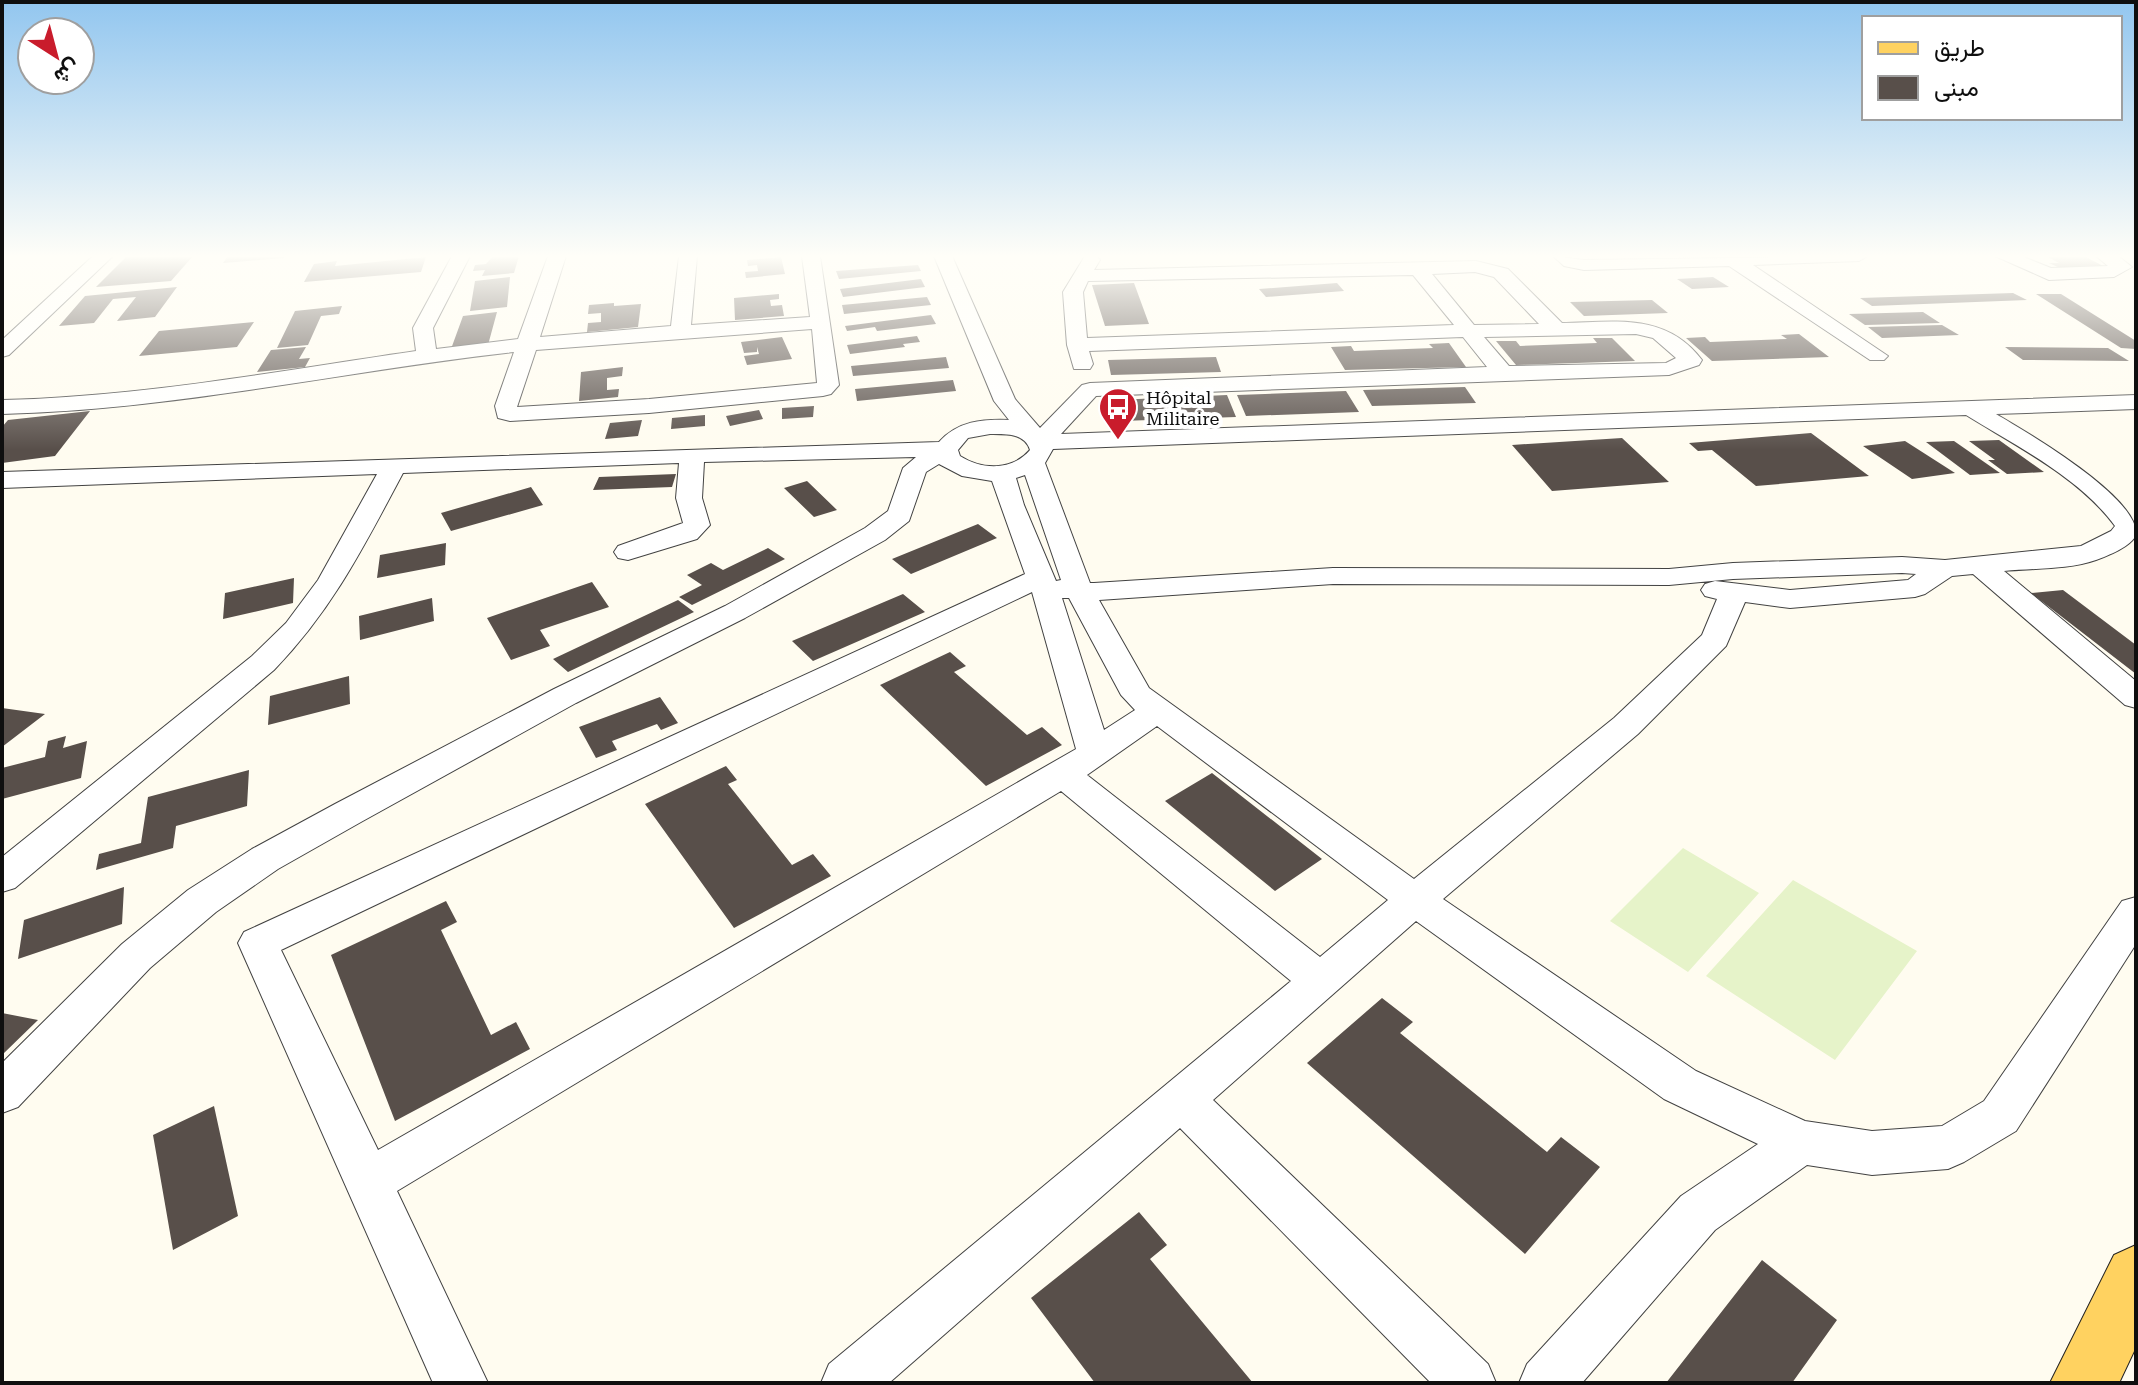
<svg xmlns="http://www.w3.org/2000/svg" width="2138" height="1385" viewBox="0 0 2138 1385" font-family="'Roboto Serif',Vazirmatn,serif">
<rect width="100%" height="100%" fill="#fffcf0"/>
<path fill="#e6f3c9" d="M1683,848L1759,893L1688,972L1610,921Z
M1793,880L1917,951L1835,1060L1706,976Z"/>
<path fill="#584f4a" d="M127,256H193L171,281L96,287Z
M228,256H284V258L223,263Z
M493,256H519L514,273L482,276L485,270L473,271L475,265L486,264Z
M2046,256H2084L2107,268L2062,269L2049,263H2059Z
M426,257L421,272L304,282L314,264L337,261L335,266Z
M781,257L785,274L746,278L745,272L758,271L757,265L748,266L747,260Z
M918,265L921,271L839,279L836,271Z
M510,277L507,307L470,311L475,281Z
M1713,277L1729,287L1692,289L1677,279Z
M921,279L925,287L843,297L840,289Z
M1134,283L1149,324L1105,326L1092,285Z
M1337,283L1344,291L1266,297L1259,289Z
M177,287L155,317L117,321L136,297L113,299L94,323L59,326L85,296Z
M2013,293L2027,300L1872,306L1860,298Z
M779,294V299L770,300L771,306L782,305L784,316L735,320L734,298Z
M2036,294H2061L2136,341V349L2121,348Z
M927,297L931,305L844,314L842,305Z
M1652,300L1668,313L1584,316L1570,302Z
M614,303V306L641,304L638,327L587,332L588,323L601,322V313L588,314L589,305Z
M342,306L339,314L321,316L308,345L277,348L295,311Z
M497,312L488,345L451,349L463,316Z
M1923,312L1940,323L1865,325L1849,314Z
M931,315L936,324L877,331L875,327L847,331L845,326Z
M254,322L237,347L139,356L159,331Z
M1942,325L1959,335L1882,338L1868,327Z
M1799,334L1829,357L1712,361L1686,338L1705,337L1710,342L1787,339L1781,335Z
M917,336L920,342L903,344L905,347L850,354L847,345Z
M782,337L792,359L747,365L744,356L759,354L757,347V352L744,353L741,342Z
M1593,338H1612L1635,361L1516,365L1496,341H1516L1520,346L1597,343Z
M1449,343L1466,367L1345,370L1331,347L1351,346L1354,351L1433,348L1429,344Z
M306,347L299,359L310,358L305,367L257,372L271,350Z
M2005,347L2108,348L2129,361L2023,360Z
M946,357L949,368L853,376L851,366Z
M1216,357L1221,372L1111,375L1108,360Z
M623,367L622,376L607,378V390L619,389L618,397L579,401L581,372Z
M953,380L956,391L857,401L855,389Z
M1465,387L1476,403L1372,406L1363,390Z
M1346,391L1359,412L1246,416L1237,395Z
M1227,395L1236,417L1121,421L1116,400Z
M814,406L813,417L782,419V408Z
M759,410L763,419L730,426L726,416Z
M90,411L55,456L2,463V427L8,420Z
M705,415V426L671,429L672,418Z
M642,420L638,436L605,439L610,423Z
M1811,433L1869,476L1756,486L1712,450L1698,451L1689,443Z
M1622,438L1669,482L1552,491L1512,445Z
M1999,440L2044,472L2007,474L1988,460H1995L1969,441Z
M1905,441L1955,473L1912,479L1863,446Z
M1954,441L2000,473L1970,475L1926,442Z
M676,474L672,487L593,490L599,477Z
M807,481L837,510L814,517L784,488Z
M531,487L543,505L451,531L441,513Z
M978,524L997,538L911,574L892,559Z
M446,543L445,565L377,578L380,555Z
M768,548L785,559L692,605L679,597L702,585L687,575L711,563L723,570Z
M294,578L293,603L223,619L225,593Z
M592,582L609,607L540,630L550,646L511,660L487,618Z
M2063,590L2136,645V674L2031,593Z
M903,594L925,612L813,661L792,641Z
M432,598L434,621L360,640L359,616Z
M678,600L694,612L568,672L553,659Z
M950,652L966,666L954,672L1027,735L1042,727L1062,745L986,786L880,685Z
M349,676L350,704L268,725L270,696Z
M660,697L678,723L661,730L657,724L612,741L617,750L596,758L579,727Z
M2,708L45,714L2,747Z
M66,736L63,748L87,741L81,778L2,799V768L45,757L48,741Z
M726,766L737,780L728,784L792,865L813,854L831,876L734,928L645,804Z
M249,770L247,806L176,826L173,848L96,870L99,854L141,843L148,797Z
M1212,773L1322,859L1275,891L1165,801Z
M124,887L122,924L18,959L24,920Z
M446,901L457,922L441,930L491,1035L516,1022L530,1049L395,1121L331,955Z
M1382,998L1413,1022L1400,1033L1547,1152L1561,1137L1600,1167L1525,1254L1307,1063Z
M2,1013L38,1020L2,1055Z
M214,1106L238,1216L173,1250L153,1135Z
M1139,1212L1167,1245L1150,1259L1253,1383H1095L1031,1298Z
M1762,1260L1837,1320L1792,1383H1666Z"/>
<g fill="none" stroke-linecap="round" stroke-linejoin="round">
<defs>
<path id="minor" d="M93,256H113L9,355L2,357V340Z
M452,256H470L433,328L436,349L518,339L548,256H566L540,337L671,326L679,256H697L691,325L810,317L802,256H820L839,385L831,394L823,396L649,413L510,421L498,418L495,406L514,352C343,371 175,410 2,414V400C142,397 278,371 416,351L413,328ZM812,329L817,383L649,399L517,407L536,350Z
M934,256H952L1015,399L1040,428L1082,385L1090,383L1487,367L1463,337L1089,351L1093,364L1090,369H1074L1067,345L1063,292L1085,256H1097L1100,260L1094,270L1476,261L1508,269L1562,323C1615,322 1666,312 1702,360L1699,365L1669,375L1096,396L1061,434L2136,395V409L1996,414C2025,431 2138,497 2136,534C2133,546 2107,556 2096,560C2068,570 2032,568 2004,571L2136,681V708L2125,705L1973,574L1952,576L1925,594L1915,597L1790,608L1745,602L1726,646L1638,734L1443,899L1696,1071L1805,1121L1872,1131L1942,1126L1984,1101L2122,901L2136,897V944L2016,1131L1964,1162L1948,1169L1872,1175L1807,1165L1715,1230L1582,1383H1519L1527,1364L1681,1196L1758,1144L1664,1099L1416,921L1213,1100L1488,1364L1496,1383H1431L1180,1128L889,1383H821L829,1364L1291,981L1061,791L397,1191L488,1383H433L238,943L244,932L1025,574L992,481L962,476L939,464L926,472L909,521L885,540L745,618L576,703L361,822L278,869L216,912L150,968L18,1107L2,1113V1063L122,944L188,890L252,849L335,804L554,689L725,606L865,528L888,511L903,468L916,457L704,462L702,498L710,525L697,539L628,560L618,558L614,552L618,546L683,523L676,498L679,463L403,473C364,546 333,609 274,670L15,888L2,892V857L252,656L286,623L318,580L377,474L2,488V472L939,442C958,421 982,419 1009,420L994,401ZM1475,272L1494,277L1539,324L1474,325L1432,274ZM1413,275L1454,325L1087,338L1083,292L1088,281ZM1636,334L1653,338L1676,358L1666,363L1509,366L1484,337ZM1966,415C2016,446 2079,477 2115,526L2111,531L2081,546L1945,560L1902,557L1733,563L1669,569L1333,568L1094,583H1090L1045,463L1053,449ZM990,434C1006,434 1025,433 1030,450C1012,471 982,470 960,456L958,450L968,438ZM1025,475L1061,580L1056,581L1024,505L1016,478ZM1902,573L1916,574L1908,580L1790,590L1715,581L1705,584L1701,590L1705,596L1717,599L1702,635L1614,718L1414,879L1149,688L1099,600L1333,584L1669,585L1733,579ZM1032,592L1076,749L378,1150L281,950ZM1062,598H1069L1121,695L1135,710L1104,730ZM1157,726L1388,900L1320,957L1087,775Z
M1553,256L1584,260L1868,256L1859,261L1753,265L1888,356L1884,360H1870L1729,266L1584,270L1564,266Z
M1995,256H2021L2051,268L2108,266L2096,256H2118L2132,267L2114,277L2049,280Z"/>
<path id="major" d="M2136,1245V1347L2119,1383H2050L2114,1255Z"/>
</defs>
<use href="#minor" stroke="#424242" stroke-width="2"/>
<use href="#major" stroke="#202020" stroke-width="2"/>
<use href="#minor" fill="#fff" fill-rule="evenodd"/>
<use href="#major" fill="#ffd260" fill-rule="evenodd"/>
</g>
<linearGradient id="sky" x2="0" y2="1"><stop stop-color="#92c6ef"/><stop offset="0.57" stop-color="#fffef8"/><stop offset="1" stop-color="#fffef8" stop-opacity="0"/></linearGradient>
<rect width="2138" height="450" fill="url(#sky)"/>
<defs>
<symbol id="bus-pin" viewBox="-11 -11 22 30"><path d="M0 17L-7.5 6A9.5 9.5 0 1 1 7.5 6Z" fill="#c91c2c" stroke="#fff"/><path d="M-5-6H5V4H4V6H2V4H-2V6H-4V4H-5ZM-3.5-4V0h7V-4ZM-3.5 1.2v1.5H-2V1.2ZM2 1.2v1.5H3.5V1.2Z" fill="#fff"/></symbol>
</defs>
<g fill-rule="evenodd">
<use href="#bus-pin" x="1096" y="385" width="44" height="60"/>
</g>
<g text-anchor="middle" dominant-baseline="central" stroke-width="8" stroke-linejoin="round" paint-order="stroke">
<g font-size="18" fill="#0f0f0f" stroke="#fff" text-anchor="start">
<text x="1146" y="397">Hôpital<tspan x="1146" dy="21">Militaire</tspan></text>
</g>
</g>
<rect width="2138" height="1385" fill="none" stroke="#0f0f0f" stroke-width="8"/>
<rect x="1862" y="16" width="260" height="104" fill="#ffffff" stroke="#9f9f9f" stroke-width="2"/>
<rect x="1878" y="42" width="40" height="12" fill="#ffd260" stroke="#9f9f9f" stroke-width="2"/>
<text x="1934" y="56" font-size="24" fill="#0f0f0f">طريق</text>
<rect x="1878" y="76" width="40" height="24" fill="#584f4a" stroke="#9f9f9f" stroke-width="2"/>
<text x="1934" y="96" font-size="24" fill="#0f0f0f">مبنى</text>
<g transform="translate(56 56) rotate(144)"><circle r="38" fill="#ffffff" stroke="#9f9f9f" stroke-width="2"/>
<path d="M0-6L14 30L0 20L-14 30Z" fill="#c91c2c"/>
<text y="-12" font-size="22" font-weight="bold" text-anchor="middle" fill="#0f0f0f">ش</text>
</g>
</svg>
